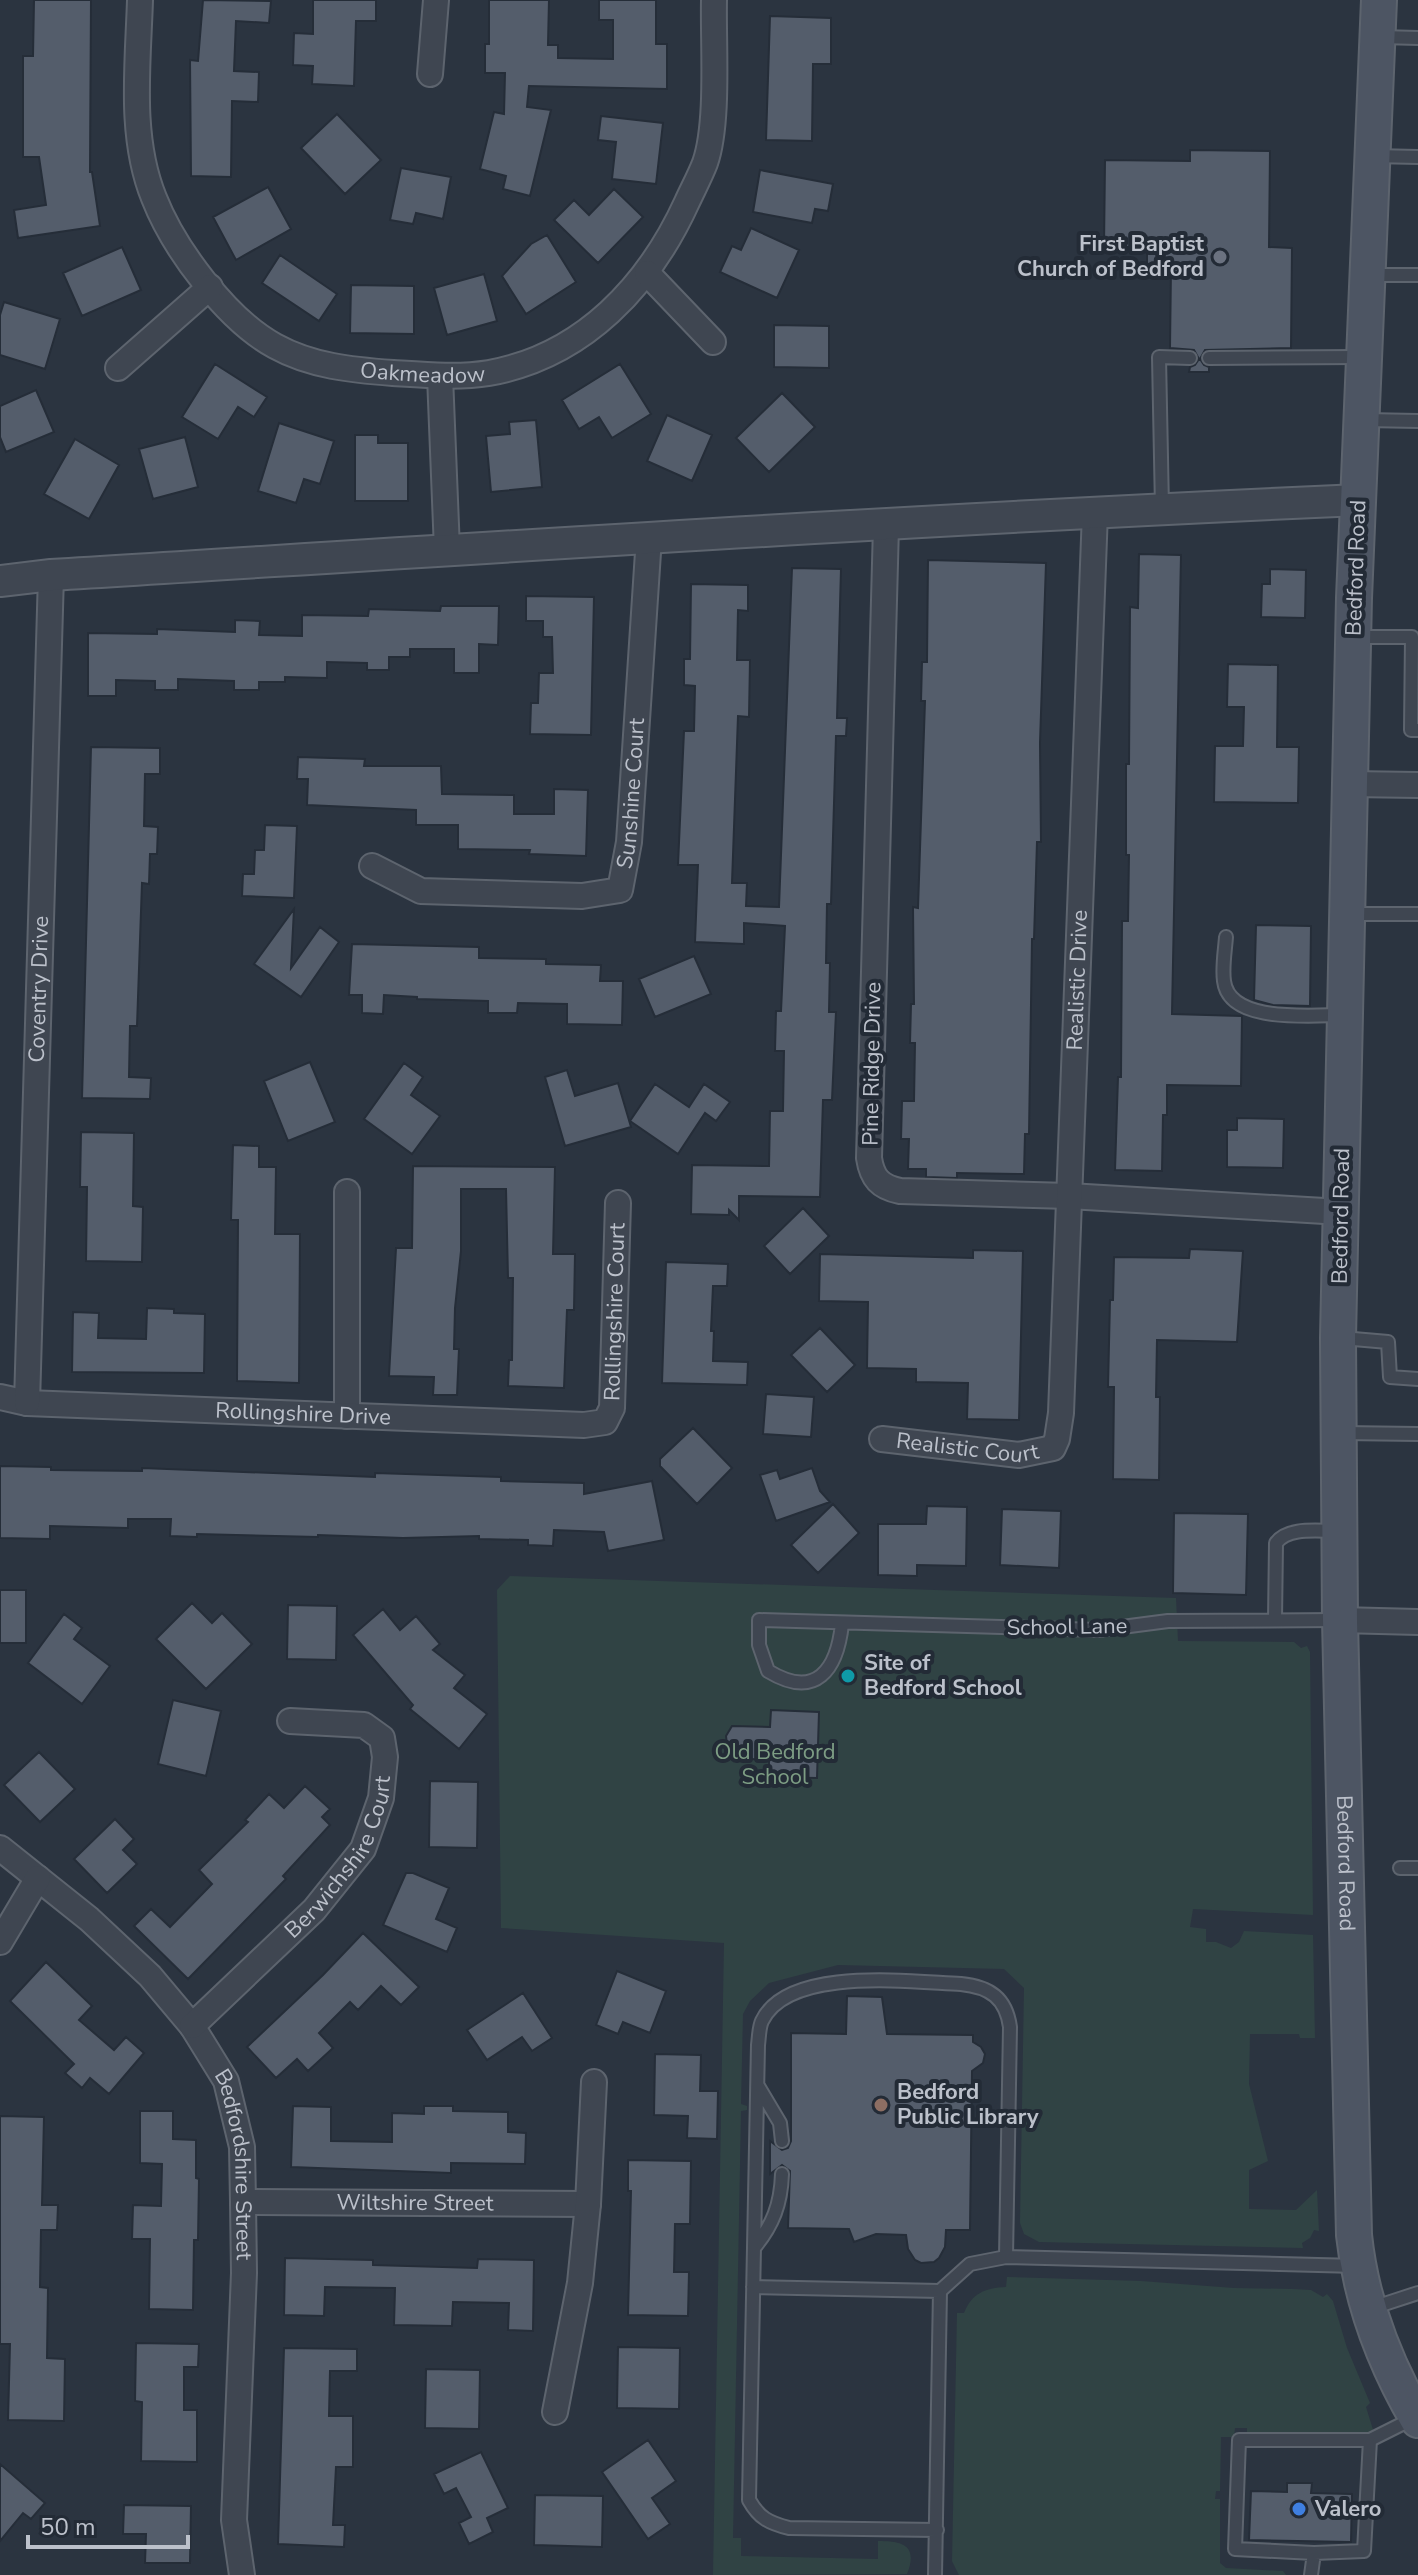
<svg xmlns="http://www.w3.org/2000/svg" width="1418" height="2575" viewBox="0 0 1418 2575" font-family="'Nunito Sans',sans-serif">
<rect width="100%" height="100%" fill="#2b3440"/>
<path fill="#304344" d="M510,1576L1176,1598L1178,1641L1294,1642L1301,1648L1307,1646L1310,1652L1313,1915L1193,1909L1190,1927L1206,1929V1942H1216L1231,1948L1239,1942L1244,1931L1313,1935L1315,2038H1300L1299,2034H1250L1249,2084L1268,2161L1249,2170V2209L1296,2210L1317,2190L1319,2231L1314,2230L1310,2238L1302,2243L1303,2248L1039,2242L1024,2234L1020,2223L1024,1988L1004,1969L838,1965L769,1983L750,2001L743,2014L741,2104L747,2106V2110L741,2111L733,2538H741V2556L878,2559V2541C904,2541 918,2546 907,2574L713,2575L724,1943L501,1928L497,1590Z
M1007,2277L1141,2281L1234,2288L1292,2289L1311,2290L1323,2297L1327,2294L1333,2301L1347,2348L1370,2403L1366,2407L1374,2433L1366,2436H1247V2428H1235L1234,2437H1221L1220,2491H1216L1215,2499H1220V2563L1226,2568L1283,2571L1286,2575H959L952,2561L957,2313H964C972,2293 985,2288 1006,2287Z"/>
<path fill="#545d6b" stroke="#252d38" stroke-width="2" d="M34,0H91L90,172H92L100,226L18,238L14,210L46,205L39,157H23V56H33Z
M203,0L271,1L269,23L236,21L234,71L259,72L258,102L232,101L231,177L191,176L190,60L198,61Z
M313,0H376V21H356L354,86L312,84L313,66L293,65L294,33L313,34Z
M489,0H549L548,45H558V58L613,59V20H599V0H656V44H667V89L529,86L527,107L551,110L530,196L503,189L506,176L480,169L494,112L504,114L505,73H485V44H489Z
M770,16L831,18V64H813L812,141L766,140Z
M337,114L381,160L345,194L301,148Z
M601,116L663,123L656,184L612,179L616,142L598,140Z
M1190,150L1270,151L1269,247L1292,248L1291,348L1205,350L1200,359L1204,365L1209,367V372H1189L1190,367L1195,365L1199,359L1194,350L1170,348L1171,266H1147V247H1104L1105,160L1190,161Z
M401,168L451,177L443,219L416,213L413,224L390,220Z
M760,170L833,184L828,211L815,209L812,223L753,212Z
M268,187L291,229L236,260L213,217Z
M614,189L643,217L598,263L554,220L574,200L589,215Z
M751,228L799,250L777,298L720,272L732,246L741,250Z
M547,235L576,282L526,314L502,276L531,244Z
M122,247L141,290L82,316L63,273Z
M280,255L337,294L319,321L262,283Z
M484,274L497,321L447,335L434,288Z
M351,285L414,286V334L350,333Z
M4,302L60,319L45,369L0,355V315Z
M774,325L829,326V368L774,367Z
M215,364L267,397L254,417L238,407L218,439L182,417Z
M620,364L651,414L612,438L599,417L579,429L562,400Z
M36,390L54,432L6,452L0,437V406Z
M782,393L815,427L769,472L736,438Z
M667,415L712,435L692,481L647,461Z
M536,420L542,487L491,492L486,436L510,434L509,422Z
M279,423L334,441L320,484L304,479L296,503L258,491Z
M355,435H378V443H408V501H355Z
M185,437L198,487L153,499L139,449Z
M75,439L119,465L89,519L44,494Z
M1139,554L1181,555L1172,1014L1242,1016L1241,1086L1167,1085V1115H1163L1162,1171L1115,1170L1118,1077H1121L1122,921H1128L1129,855H1126V764H1129L1130,607L1138,608Z
M928,560L1046,563L1040,743L1041,842H1037L1034,939H1032L1029,1134H1025L1024,1174L957,1173V1178L926,1177V1169H908L909,1139H901L902,1101H914L915,1043H910L911,1004H914L913,907L918,908L925,701H921L922,662H927Z
M792,568L841,569L837,718H847L846,736H836L831,904H827L826,963H830L829,1012H836L832,1100H823L820,1197L739,1196V1220L729,1210V1215L691,1214L692,1165L769,1166L770,1111H783L784,1051H775L776,1011H781L785,926L744,923V944L695,942L698,865H678L684,731H694L695,686L684,685V659H690L691,584L748,585V611L738,610L737,660H750L749,717L738,716L732,883H747L746,906L779,907Z
M1270,569L1306,570L1305,618L1261,617L1262,584H1270Z
M526,596L594,597L591,735L530,734L531,703H538L539,673H553L552,637H543V621H526Z
M441,606H499L498,645L479,644V673H454V649H410V657H389V670H367V663L327,662V678L285,677V682H259V690H234V681L178,679V690H155V681L116,680V696H88V633L157,634V629L235,632V620L260,621L259,635L302,636V615L368,616L369,609L440,611Z
M1228,664L1278,665L1277,747H1299L1298,803L1214,802L1215,746H1243L1244,707H1227Z
M91,747L160,748V774H145L144,826L158,827L157,854H150L149,884L142,883L137,1026H130L129,1077L151,1078L150,1099L82,1098Z
M298,757L365,759L364,766H441L442,794L514,795V814H554V789L588,790L586,856L529,854L530,850L458,849V825H416V810L307,805L308,779H297Z
M265,825L297,826L294,898L242,896L243,874H254L255,850H264Z
M294,909L291,968L320,927L339,942L301,997L254,964Z
M1256,925L1311,926L1310,1006L1273,1005L1254,1000Z
M352,944L479,947V958L546,959V964L601,965L600,981H623L622,1025L567,1024V1004L518,1003L517,1013H488V1001L417,999V997L384,995L383,1014L362,1013V995H349Z
M694,956L711,994L655,1017L639,979Z
M310,1062L335,1122L288,1141L264,1081Z
M404,1063L423,1077L411,1095L440,1116L412,1154L364,1119Z
M567,1070L575,1096L618,1083L631,1127L565,1146L545,1077Z
M655,1084L689,1107L704,1084L730,1102L716,1121L705,1113L678,1154L630,1121Z
M1237,1118L1284,1119L1283,1168L1227,1167V1130H1237Z
M81,1132L134,1133L133,1206L143,1207L142,1262L86,1261L87,1187H80Z
M233,1145L259,1146V1167H276L275,1234H300L299,1383L237,1381L238,1220H231Z
M413,1166L555,1167L553,1254H575L574,1310H567L564,1388L508,1386L509,1360H512L513,1278H508L506,1189H461V1251L455,1308L454,1349H459L457,1395H433L434,1377L389,1376L396,1248H412Z
M803,1208L829,1236L790,1274L764,1246Z
M1190,1249L1243,1251L1237,1342L1157,1340L1156,1397H1160L1159,1480L1113,1479L1114,1387H1108L1110,1300H1113L1114,1257L1189,1258Z
M973,1250L1023,1251L1019,1420L967,1419L968,1383L916,1382V1369L867,1368L868,1302L819,1301L820,1254L973,1258Z
M666,1262L728,1264L727,1286H713L711,1331H714L713,1361L748,1362L747,1385L662,1383Z
M147,1308L174,1309V1313L205,1314L204,1373L72,1372L73,1312L99,1313L98,1338L146,1339Z
M820,1328L855,1365L827,1392L791,1355Z
M766,1394L814,1397L811,1437L763,1434Z
M693,1428L732,1468L697,1504L660,1466V1459Z
M0,1466L51,1467V1470L142,1471V1468L375,1477V1473L501,1477V1481L584,1483V1494L652,1481L664,1540L608,1551L604,1532L554,1530L553,1546L528,1545V1540L479,1539V1536L403,1538L318,1535V1537L197,1534V1537L170,1536L171,1519H128V1528L50,1526V1539L0,1538Z
M812,1468L820,1491L830,1502L776,1521L760,1475L777,1470L780,1479Z
M833,1504L859,1533L818,1573L791,1545Z
M927,1506L967,1507L966,1566L917,1565V1576L878,1575V1524H926Z
M1002,1509L1061,1511L1059,1568L1000,1565Z
M1174,1513L1248,1514L1246,1595L1173,1593Z
M0,1590H26V1643H0Z
M192,1603L212,1623L222,1613L252,1644L206,1689L156,1639Z
M288,1605L337,1606L336,1660L287,1659Z
M383,1609L400,1630L416,1616L440,1644L433,1650L465,1675L454,1688L487,1714L459,1749L410,1709L413,1705L353,1635Z
M64,1614L82,1628L74,1639L110,1666L82,1704L28,1663Z
M173,1700L221,1711L206,1776L158,1764Z
M771,1710L819,1712L817,1778L769,1777V1760L732,1758L728,1753L726,1736L732,1726L770,1727Z
M39,1752L75,1789L40,1822L4,1785Z
M430,1781L478,1782L477,1848L429,1847Z
M305,1786L330,1809L322,1817L330,1825L283,1876L286,1879L188,1979L134,1926L151,1909L170,1927L212,1884L199,1870L248,1822L245,1820L269,1794L284,1808Z
M115,1819L134,1839L123,1850L137,1864L107,1893L74,1859Z
M406,1873H413L449,1888L436,1919L457,1928L447,1952L383,1925Z
M363,1933L419,1987L401,2005L381,1986L358,2010L350,2002L319,2033L333,2048L308,2071L297,2059L276,2078L247,2047L323,1975Z
M46,1962L92,2006L79,2020L114,2050L126,2037L144,2053L109,2094L90,2078L82,2088L65,2073L74,2064L10,2001Z
M617,1971L666,1991L650,2033L623,2022L618,2034L596,2025Z
M523,1993L552,2038L532,2051L522,2037L487,2060L467,2030Z
M847,1996L882,1997L887,2034L973,2035V2042L981,2047L985,2054L983,2063L972,2071L970,2230H946L945,2247L939,2258L934,2262L921,2263L915,2260L908,2249L906,2235L876,2234L854,2242L849,2229L788,2228L790,2171L782,2165L770,2174V2141L782,2150L788,2148L791,2141V2033L846,2034Z
M655,2054L701,2055L700,2091H718L717,2139L687,2138L688,2116L654,2115Z
M293,2106L331,2107V2141L392,2142V2113L424,2114V2106H453V2111L508,2112V2132L526,2133L525,2164L451,2163V2173L291,2167Z
M140,2111H173V2139L196,2140V2178L199,2179L198,2240H194L193,2310L149,2309L150,2239H132L133,2205L161,2206L162,2164L140,2163Z
M0,2116L44,2117L42,2205H58L57,2230H41L40,2287L48,2288L47,2358L65,2359L64,2421L8,2420L10,2344H0Z
M628,2160L691,2161L690,2224H675L674,2272H689L688,2316L628,2315L631,2191H628Z
M285,2258L373,2260V2265L477,2268L478,2259L534,2260L533,2331L508,2330L509,2303L453,2302L452,2326L394,2325L395,2288L325,2287L324,2316L284,2315Z
M136,2343L199,2344L198,2367H184V2410H197V2462L141,2461L142,2402L135,2401Z
M618,2347L680,2348L679,2409L617,2408Z
M284,2348L357,2349V2371H330L329,2416H353V2467H336L333,2525H345L344,2547L278,2544Z
M426,2369L480,2370L479,2429L425,2428Z
M648,2440L676,2481L652,2498L670,2524L648,2539L602,2472Z
M481,2452L508,2508L487,2518L493,2532L469,2544L459,2523L471,2517L456,2488L444,2494L434,2474Z
M0,2464L45,2503L31,2519L23,2513L0,2541Z
M1287,2483H1312L1311,2493L1352,2494L1351,2542L1249,2540L1251,2491L1287,2492Z
M535,2495L603,2496L602,2547L534,2545Z
M124,2505L191,2506L190,2563H145L146,2534H123Z"/>
<g fill="none" stroke-linecap="round" stroke-linejoin="round">
<defs>
<path id="service" d="M1381,37L1418,38
M1373,156L1418,157
M1369,275H1418
M1209,358L1362,357
M1365,420L1418,421
M1162,508L1159,357L1190,358
M1355,637H1412L1411,730H1418
M1349,914H1418
M1226,937C1225,951 1222,967 1224,981C1229,1024 1312,1015 1343,1015
M1342,1338L1388,1342L1390,1377L1418,1379
M1342,1433L1418,1434
M1275,1620L1276,1543C1288,1527 1316,1531 1335,1531
M842,1624C837,1670 816,1700 768,1671L759,1645V1620L1099,1630L1168,1621L1337,1620
M1400,1868H1418
M758,2086L780,2123L782,2141
M754,2248C773,2225 781,2204 782,2174
M753,2287L940,2291
M1372,2308L1418,2293
M937,2530L789,2528C769,2523 759,2518 749,2500L758,2045C759,2038 759,2027 762,2021C788,1966 911,1982 961,1984C990,1987 1006,1998 1010,2027L1006,2257
M1314,2553L1235,2549L1239,2440H1370
M935,2575L940,2291L970,2264L1006,2257L1357,2266
M1311,2575L1314,2553L1364,2551L1370,2440L1414,2418"/>
<g id="minor">
<path id="s1" d="M140,0C138,65 129,137 154,198C174,249 227,320 275,346C311,366 352,370 393,373C424,375 458,378 489,373C584,356 649,285 687,202C693,189 700,176 705,163C719,123 713,45 714,0"/>
<path d="M430,74L436,0"/>
<path d="M647,273L713,342"/>
<path d="M118,368L210,287"/>
<path d="M440,376L447,550"/>
<path d="M886,526L869,1158C872,1178 880,1187 900,1191L1069,1196L1341,1212"/>
<path d="M1350,784L1418,785"/>
<path id="s2" d="M372,866L421,891L582,896L620,890L629,842L649,537"/>
<path d="M347,1192V1416"/>
<path id="s3" d="M0,1397L27,1403L584,1425L605,1422L612,1408L618,1203"/>
<path id="s4" d="M27,1403L51,575"/>
<path id="s5" d="M882,1439L1019,1455L1053,1448L1057,1439L1061,1413L1095,512"/>
<path d="M1340,1620L1418,1622"/>
<path id="s6" d="M0,1848L89,1919L150,1976L192,2026L226,2081L242,2147L243,2202L244,2273L234,2520L242,2575"/>
<path d="M0,1942L38,1878"/>
<path id="s7" d="M192,2026L314,1910L363,1849L381,1798L385,1757L382,1738L364,1725L290,1721"/>
<path id="s8" d="M243,2202L588,2204"/>
<path d="M555,2412L580,2283L588,2204L594,2082"/>
</g>
<path id="tertiary" d="M0,581L51,575C487,548 923,519 1359,500"/>
<g id="secondary">
<path id="s9" d="M1379,0L1354,598L1338,1338L1340,1620L1354,2235C1361,2302 1384,2362 1418,2420"/>
</g>
</defs>
<use href="#service" stroke="#5d646e" stroke-width="16"/>
<use href="#minor" stroke="#5d646e" stroke-width="28"/>
<use href="#tertiary" stroke="#5d646e" stroke-width="34"/>
<use href="#secondary" stroke="#5d646e" stroke-width="38"/>
<use href="#service" stroke="#3f4651" stroke-width="12"/>
<use href="#minor" stroke="#3f4651" stroke-width="24"/>
<use href="#tertiary" stroke="#3f4651" stroke-width="30"/>
<use href="#secondary" stroke="#4d5563" stroke-width="34"/>
</g>
<circle fill="#6b7280" stroke="#232b36" stroke-width="3" cx="1220" cy="257" r="8"/>
<circle fill="#0f9aa8" stroke="#232b36" stroke-width="3" cx="848" cy="1676" r="8"/>
<circle fill="#8d6e63" stroke="#232b36" stroke-width="3" cx="881" cy="2105" r="8"/>
<circle fill="#3f7fe0" stroke="#232b36" stroke-width="3" cx="1299" cy="2509" r="8"/>
<g text-anchor="middle" dominant-baseline="central" stroke-width="8" stroke-linejoin="round" paint-order="stroke">
<g font-size="22" font-weight="bold" fill="#bcc1cb" stroke="#232b36" text-anchor="start">
<text x="1204" y="244" text-anchor="end">First Baptist<tspan x="1204" dy="25">Church of Bedford</tspan></text>
<text x="864" y="1663">Site of<tspan x="864" dy="25">Bedford School</tspan></text>
<text x="897" y="2092">Bedford<tspan x="897" dy="25">Public Library</tspan></text>
<text x="1315" y="2509">Valero</text>
</g>
<g font-size="22" fill="#bcc1cb" stroke="#232b36">
<text stroke="none"><textPath href="#s1" startOffset="546">Oakmeadow</textPath></text>
<text transform="translate(1356 568) rotate(-88)">Bedford Road</text>
<text stroke="none"><textPath href="#s2" startOffset="352">Sunshine Court</textPath></text>
<text stroke="none"><textPath href="#s5" startOffset="642">Realistic Drive</textPath></text>
<text stroke="none"><textPath href="#s4" startOffset="414">Coventry Drive</textPath></text>
<text transform="translate(872 1064) rotate(-89)">Pine Ridge Drive</text>
<text transform="translate(1341 1216) rotate(-89)">Bedford Road</text>
<text stroke="none"><textPath href="#s3" startOffset="718">Rollingshire Court</textPath></text>
<text stroke="none"><textPath href="#s3" startOffset="304">Rollingshire Drive</textPath></text>
<text stroke="none"><textPath href="#s5" startOffset="86">Realistic Court</textPath></text>
<text transform="translate(1067 1627) rotate(-1)">School Lane</text>
<text stroke="none"><textPath href="#s7" startOffset="228">Berwichshire Court</textPath></text>
<text stroke="none"><textPath href="#s9" startOffset="1864">Bedford Road</textPath></text>
<text stroke="none"><textPath href="#s6" startOffset="412">Bedfordshire Street</textPath></text>
<text stroke="none"><textPath href="#s8" startOffset="172">Wiltshire Street</textPath></text>
</g>
<g font-size="22" fill="#7d9d84" stroke="#232b36">
<text x="775" y="1752">Old Bedford<tspan x="775" dy="25">School</tspan></text>
</g>
</g>
<path d="M28 2535v12h160v-12" fill="none" stroke="#bcc1cb" stroke-width="4"/>
<text x="40" y="2535" font-size="24" fill="#bcc1cb" stroke="#232b36" stroke-width="6" paint-order="stroke">50 m</text>
</svg>
